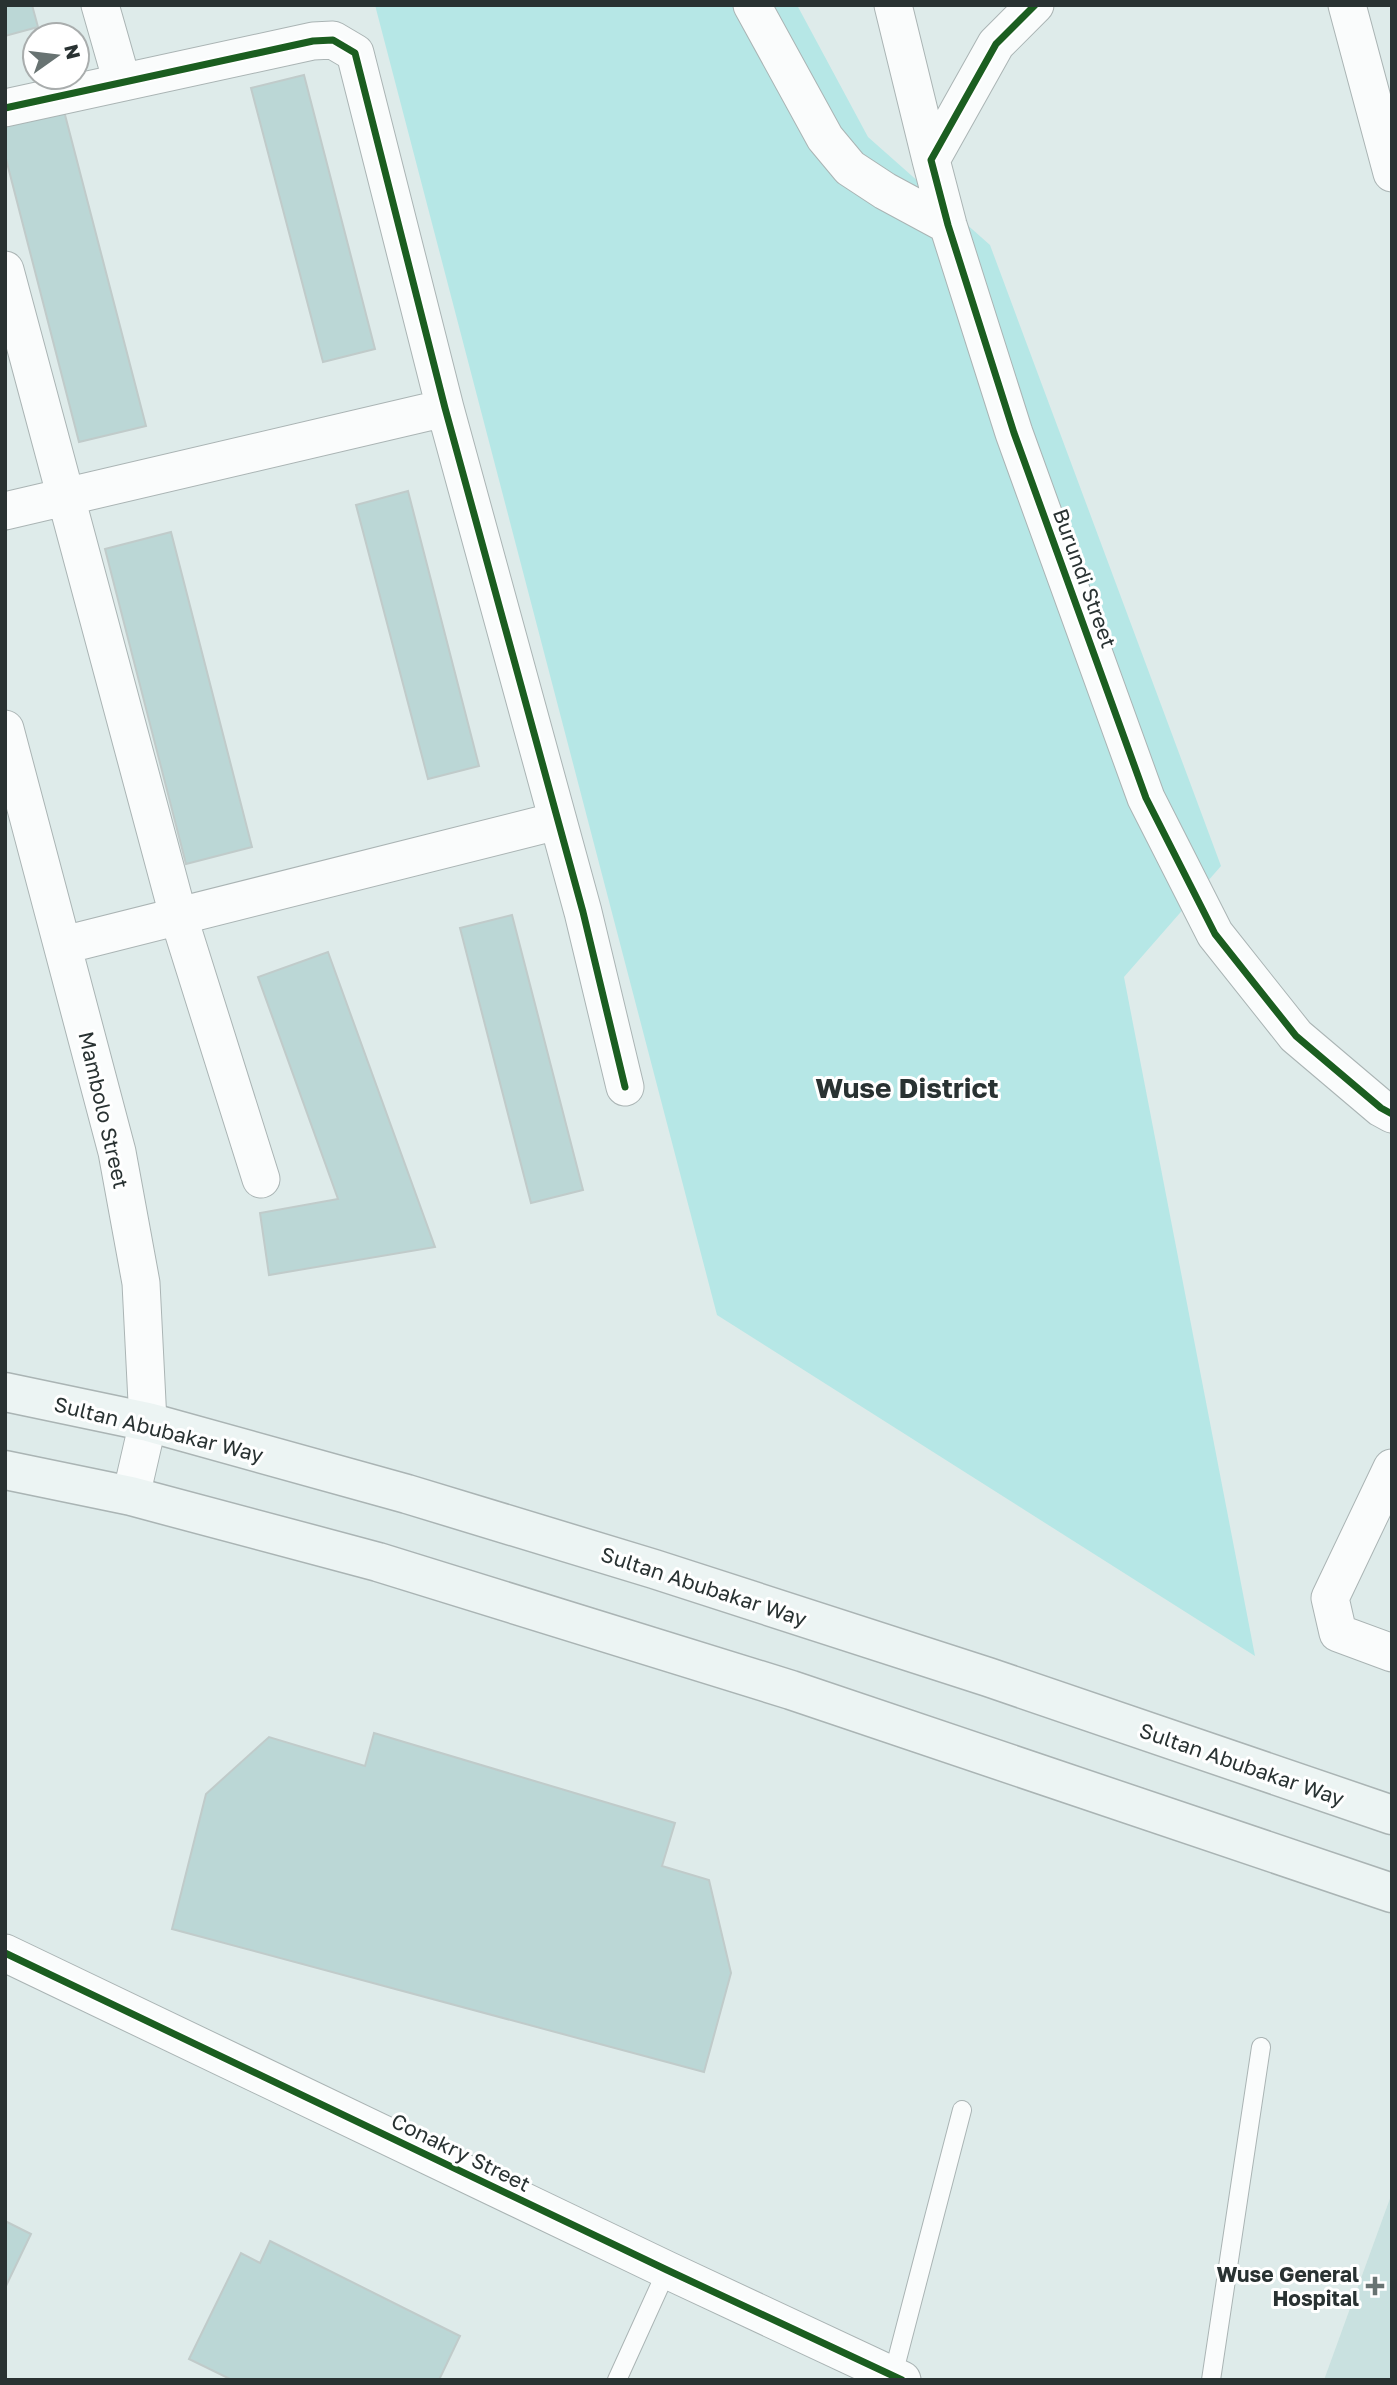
<svg xmlns="http://www.w3.org/2000/svg" width="1397" height="2385" viewBox="0 0 1397 2385" font-family="'Golos Text',sans-serif">
<rect width="100%" height="100%" fill="#deebea"/>
<path fill="#c9e1e0" d="M1392,2193V2380H1324Z"/>
<path fill="#b6e7e6" d="M375,5H797L868,137L990,245L1221,866L1124,977L1255,1656L717,1315Z"/>
<path fill="#bbd7d6" stroke="#c0cbca" stroke-width="2" d="M5,5H32L38,27L5,36Z
M304,75L375,349L323,362L251,88Z
M64,111L146,426L79,442L5,155V125Z
M408,491L479,766L428,779L356,505Z
M171,532L252,847L186,864L105,549Z
M512,915L583,1190L531,1203L460,928Z
M328,952L435,1247L269,1275L260,1213L338,1199L258,977Z
M374,1733L675,1823L662,1866L709,1880L731,1973L704,2072L172,1929L206,1794L269,1737L365,1766Z
M5,2221L31,2234L5,2288Z
M270,2241L460,2336L439,2380H232L189,2359L241,2253L260,2263Z"/>
<g fill="none" stroke-linecap="round" stroke-linejoin="round">
<defs>
<path id="lane" d="M893,2375L962,2110
M617,2380L667,2270
M1211,2380L1261,2047"/>
<path id="street" d="M100,5L122,82
M752,5L825,138L850,168L885,191L948,225
M893,5L931,160
M1035,5L996,44L931,160L948,225L1014,433L1146,798L1215,934L1296,1036L1381,1108L1392,1114
M1347,5L1392,173
M5,108L313,41L333,40L355,53L445,408L583,912L625,1087
M5,270L178,915L261,1179
M5,511L445,408
M5,729L117,1152L141,1283L148,1422L131,1496
M64,945L557,821
M1392,1468L1330,1598L1338,1633L1392,1653
M5,1953L667,2270L902,2380"/>
<path id="secondary" d="M5,1392L148,1422L407,1494L654,1569L988,1677L1392,1815
M5,1470L131,1496L378,1562L791,1690L1392,1893"/>
</defs>
<use href="#lane" stroke="#aab4b4" stroke-width="20"/>
<use href="#street" stroke="#aab4b4" stroke-width="39"/>
<use href="#secondary" stroke="#aab4b4" stroke-width="41"/>
<use href="#lane" stroke="#fafcfc" stroke-width="18"/>
<use href="#street" stroke="#fafcfc" stroke-width="37"/>
<use href="#secondary" stroke="#ecf4f3" stroke-width="38"/>
<defs>
<path id="cycleway" d="M1035,5L996,44L931,160L948,225L1014,433L1146,798L1215,934L1296,1036L1381,1108L1392,1114
M5,108L313,41L333,40L355,53L445,408L583,912L625,1087
M5,1953L667,2270L902,2380"/>
</defs>
<use href="#cycleway" stroke="#fff" stroke-width="11"/>
<use href="#cycleway" stroke="#1b5e20" stroke-width="7"/>
</g>
<path fill="#687372" stroke="#fff" stroke-width="2.5" d="M1371.5 2275.5h7v7h7v7h-7v7h-7v-7h-7v-7h7z"/>
<g text-anchor="middle" dominant-baseline="central" stroke-width="6" stroke-linejoin="round" paint-order="stroke">
<g font-size="21" fill="#293232" stroke="#fff">
<text transform="translate(1085 578) rotate(70)">Burundi Street</text>
<text transform="translate(104 1110) rotate(77)">Mambolo Street</text>
<text transform="translate(159 1429) rotate(14)">Sultan Abubakar Way</text>
<text transform="translate(704 1586) rotate(18)">Sultan Abubakar Way</text>
<text transform="translate(1242 1764) rotate(19)">Sultan Abubakar Way</text>
<text transform="translate(461 2152) rotate(26)">Conakry Street</text>
</g>
<g font-size="21" font-weight="bold" fill="#293232" stroke="#fff" text-anchor="end">
<text x="1359" y="2274">Wuse General<tspan x="1359" dy="24">Hospital</tspan></text>
</g>
<g font-size="28" font-weight="bold" fill="#293232" stroke="#fff">
<text x="907" y="1087">Wuse District</text>
</g>
</g>
<rect width="1397" height="2385" fill="none" stroke="#293232" stroke-width="14"/>
<g transform="translate(56 56) rotate(76)"><circle r="33" fill="#ffffff" stroke="#a9adad" stroke-width="2"/>
<path d="M0-5L12 26L0 18L-12 26Z" fill="#687372"/>
<text y="-10" font-size="19" font-weight="bold" text-anchor="middle" fill="#293232">N</text>
</g>
</svg>
